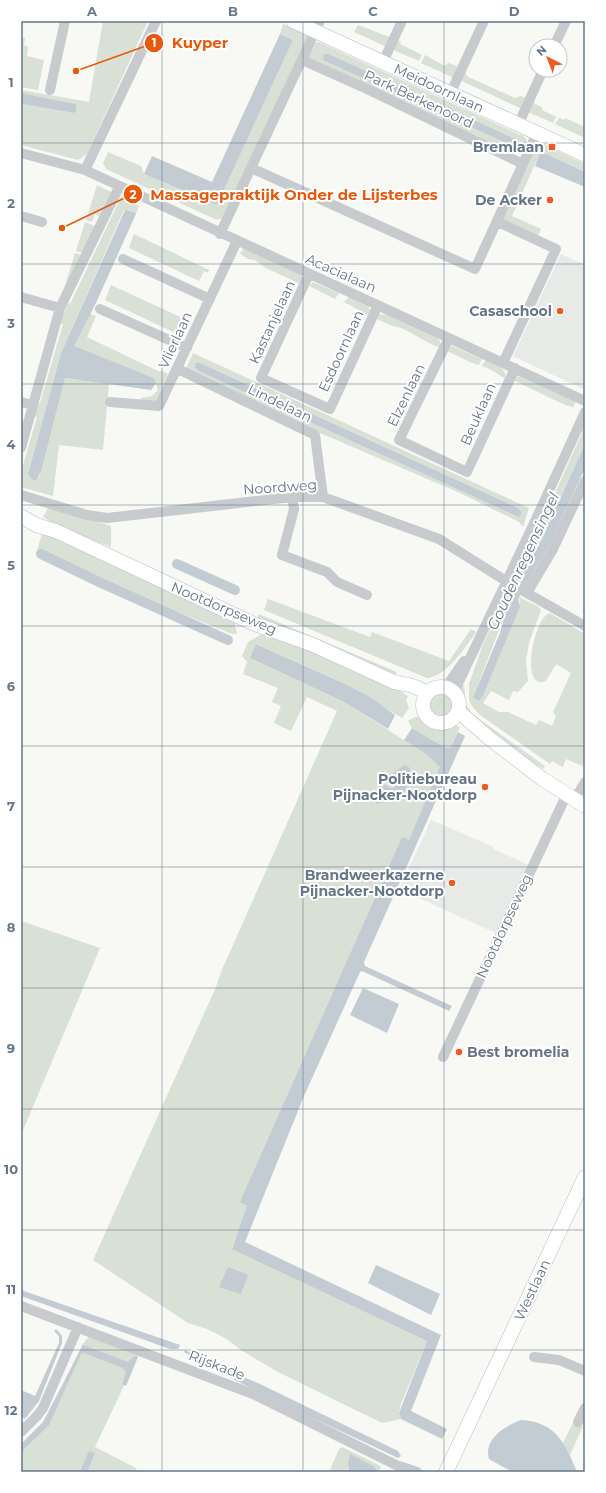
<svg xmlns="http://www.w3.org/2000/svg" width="606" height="1493" viewBox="0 0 606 1493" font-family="Montserrat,sans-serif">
<rect width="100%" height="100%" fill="#f8f8f5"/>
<path fill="#e8eae8" d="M561,254L585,265V385L583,389L513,356Z
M431,820L494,847L493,849L531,866L498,934L399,889Z"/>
<path fill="#d9e0d5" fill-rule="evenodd" d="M103,21H148L87,154L78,160L21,145V104L74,113L76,104L21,93V90L89,102Z
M283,24L308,35L307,40L224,218L217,220L106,169L103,163L108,152L141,166L144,174L217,205L293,40L280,34Z
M358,25L392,38L387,47L354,32Z
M21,38H25L24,45L28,47L27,56L44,60L38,90L21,87Z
M397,40L401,42L400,44L422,55L419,61L393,50Z
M319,42L525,137L527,141L521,150L508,151L309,61L308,57L315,43Z
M425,55L445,66L448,63L457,66L456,68L458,70L454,78L421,63Z
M465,72L468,77L515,98L521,96L527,99L522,109L460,80Z
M532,102L543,108L542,110L556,117L553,123L528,112Z
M559,118L564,120L565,118L585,127V138L555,124Z
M540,143L585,164V172L553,157L539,155L512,216L541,229L538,236L504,222L503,216L534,146Z
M97,185L111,192L99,216L95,214L92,222L86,220Z
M121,197L139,206L135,216V213L124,210L61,353L28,474L39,477L41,472L65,378L109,384L103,450L59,445L53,496L21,487V472L37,417L34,416L37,403H40L63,324L60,323L68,303L70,304Z
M85,222L95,226L83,253L76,251Z
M134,234L209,270L208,273L204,271L199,281L129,248Z
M243,248L299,274L303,277L302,285L264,267L255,260L248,259L240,254Z
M75,253L81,255L63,292Z
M313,282L339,293L335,299L309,286Z
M111,285L189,321L182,336L105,300Z
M349,297L369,307L370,311L368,315L344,302Z
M90,314L96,316L87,337L160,372L162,371L168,374L155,402L141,401V398L152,396L158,390L154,378L73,346Z
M378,314L387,315L437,338L440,341L441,348C426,343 415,334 401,328C396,326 390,326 386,323C382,322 378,319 374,317Z
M452,346L482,359L479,365C470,363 454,354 445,350Z
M193,353L529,508L523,527L519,522L460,493L320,433L185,371ZM200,363L518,508L522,512L519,516L218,380L197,370Z
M486,360C495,364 507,367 505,378C496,374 491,368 481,366Z
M515,376L521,377L576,402L573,407L565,405L511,379Z
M585,422V444L540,543L521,576V583L516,580L514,576L544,511H547L582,433L580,432Z
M49,507L111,526V547L60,528L43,517Z
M43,531L234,620L237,634H232L121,589L37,550Z
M509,591L513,593L473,698L479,701L483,696L520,607L519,597L539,607L541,610L529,643L526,660L528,681L518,692L513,691L509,700L491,691L483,703L499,712H508L536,725L539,720L552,726L556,716L553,712L571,673L556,664L546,681C543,682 540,683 537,681C523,673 536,616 550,613L585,634V759L582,766L566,759L563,767L552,761L550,764L480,715L471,705L469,700V684L482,647L505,595Z
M268,599L370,637L372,632L449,661L471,629L476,632C466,647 446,677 427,678L264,610Z
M259,614L397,672L395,676L257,620Z
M265,632L379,678L408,696L406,700L409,708L402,718L343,683L257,644L250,658L342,701L426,754L441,767L409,840L402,838L241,1202L248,1205L232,1248L427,1341L401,1404L399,1413L401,1419L382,1423L278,1372L244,1352L225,1338L207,1329L188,1323L93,1260L216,987L221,972L337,711L307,697L291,731L274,723L281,706L272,702L278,688L243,674L247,662L242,656L248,642ZM411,773L377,804L385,784L390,788L397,784V780L391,774Z
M462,684L464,686L466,705L472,714L545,766L543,769L508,746L462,707L460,690Z
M430 705a11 11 0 1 1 22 0a11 11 0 1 1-22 0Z
M415,717C427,717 425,723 435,725C443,728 452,723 460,727L450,748L444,747L412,728L408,721Z
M21,921L100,948L21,1135Z
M89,1336L138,1356L95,1447L136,1468L137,1472H21V1446L45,1422L82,1345Z
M573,1423L583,1426L570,1455L563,1443Z
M342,1447L377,1464L381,1467L379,1472L350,1455L348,1463L349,1472H329L339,1449Z"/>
<path fill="#c2ccd2" d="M280,34L293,40L217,205L144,174L152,156L212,182Z
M324,54H328L515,139V141L511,145L323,60Z
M21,93L76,104V111L74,113L21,104Z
M544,153L585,172V187L535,166L539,155Z
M125,210L136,213L135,216L96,303L74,346L154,378L156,383L151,390L65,378L41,472L36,480H33L28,474L61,353Z
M196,363H200L518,508L522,512L519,517L218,380L197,370L195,367Z
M585,444V468L549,546L518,599L520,607L483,696L479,701L473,698L474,695L500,633L509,600L521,583V576L540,543Z
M256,644L343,683L370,697L395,715L388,729L342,701L250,658Z
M412,728L444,747L450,748L458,732L465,736L364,962L365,966L452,1006L449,1011L362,971L360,972L304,1096L245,1242L441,1335L411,1411L447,1429L442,1439L401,1419L399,1413L427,1341L232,1249L247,1206L240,1202L402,837L409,840L440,767L426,754L404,740Z
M404,765L409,767L411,773L402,798L377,804L372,799L385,784L390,788L394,787L397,780L391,775Z
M363,988L399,1004L387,1033L350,1015Z
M376,1265L440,1294L431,1315L368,1283Z
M228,1267L248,1275L241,1294L219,1287Z
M21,1290L180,1345L178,1349H170L21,1296Z
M56,1329L62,1336V1343L39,1401L25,1419L21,1416V1390L35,1396L59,1343V1336L54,1331Z
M83,1345L128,1362L135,1356L138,1357L126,1386L122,1384L126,1372L123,1368L84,1353L81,1354L49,1425L21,1452V1444L43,1422Z
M185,1350L215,1365L260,1384L398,1451L401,1456L398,1458C326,1424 252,1392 184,1352Z
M521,1420C556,1422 565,1443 577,1472H512L489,1459C483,1439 505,1426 521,1420Z
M89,1451L95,1453L87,1472H80Z
M350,1454L373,1466L378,1472H349L348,1463Z"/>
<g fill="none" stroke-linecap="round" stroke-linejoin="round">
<path stroke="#c2ccd2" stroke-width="10" d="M41,554L99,582L228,640
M177,564L235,590"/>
<defs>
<path id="secondary" d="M293,21L585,155
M21,516L36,525L56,531L252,623L311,644L394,682L413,686L428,693
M423 705a18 18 0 1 1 36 0a18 18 0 1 1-36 0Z
M458,711L489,738L541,778L585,806
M446,1472L585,1177"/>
</defs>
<use href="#secondary" stroke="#b9bec3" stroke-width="15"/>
<path stroke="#c7cbce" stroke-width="10" d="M554,46L566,21
M302,60L367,89L523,164
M383,62L402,21
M50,90L65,21
M450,94L484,21
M518,125L543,70
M21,153L85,170L585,401
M251,168L475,269L537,133
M85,170L156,21
M21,216L42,222
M498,222L556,249L503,363
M220,234L320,21
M123,259L210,299
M309,274L261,378L330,409L378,305
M21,297L60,308
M100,309L187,348
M449,338L399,440L467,472L515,368
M178,369L315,435L323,497
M21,402L33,405
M110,402L159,406L237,241
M21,448L60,308L119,187
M21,495L87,515L107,518L292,497H323L439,539L506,581L585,626
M292,497L294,509L282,555L327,572L337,582L367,595
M527,593L552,551L585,481
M446,687L464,661
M454,692L537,517L585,412
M443,1057L566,796L578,794L585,782
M21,1306L253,1394L396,1465L417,1472
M534,1357L559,1360L585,1371
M578,1422L585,1408
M21,1432L37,1416L43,1408L78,1327"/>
<use href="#secondary" stroke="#fff" stroke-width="14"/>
</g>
<path fill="none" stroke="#657688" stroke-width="1" stroke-opacity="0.55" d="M162,21V1472M303,21V1472M444,21V1472M21,143H585M21,264H585M21,384H585M21,505H585M21,626H585M21,746H585M21,867H585M21,988H585M21,1109H585M21,1230H585M21,1350H585"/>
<g fill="#ee5a1f" stroke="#fff" stroke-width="1.5">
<rect x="548" y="143" width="8" height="8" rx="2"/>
<circle cx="550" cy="200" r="4"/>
<circle cx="560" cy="311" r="4"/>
<circle cx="485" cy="787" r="4"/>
<circle cx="452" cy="883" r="4"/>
<circle cx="459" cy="1052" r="4"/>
</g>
<g text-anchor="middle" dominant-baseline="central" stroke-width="4" stroke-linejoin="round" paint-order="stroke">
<g font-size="14" fill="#657688" stroke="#fff">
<text transform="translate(439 88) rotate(25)">Meidoornlaan</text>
<text transform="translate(419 99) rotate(25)">Park Berkenoord</text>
<text transform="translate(341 273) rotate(24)">Acacialaan</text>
<text transform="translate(272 322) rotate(-65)">Kastanjelaan</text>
<text transform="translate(175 340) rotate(-65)">Vlierlaan</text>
<text transform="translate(341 351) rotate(-65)">Esdoornlaan</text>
<text transform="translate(406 395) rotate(-64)">Elzenlaan</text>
<text transform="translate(280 403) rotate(26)">Lindelaan</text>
<text transform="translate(478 414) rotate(-66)">Beuklaan</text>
<text transform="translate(280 487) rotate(-4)">Noordweg</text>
<text transform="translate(224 608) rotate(23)">Nootdorpseweg</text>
<text transform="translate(504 926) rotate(-65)">Nootdorpseweg</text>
<text transform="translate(532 1290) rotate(-65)">Westlaan</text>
<text transform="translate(217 1365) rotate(21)">Rijskade</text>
</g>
<g font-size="14" font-weight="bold" fill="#657688" stroke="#fff" text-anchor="end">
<text x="544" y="147">Bremlaan</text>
<text x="542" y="200">De Acker</text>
<text x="552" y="311">Casaschool</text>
<text x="477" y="779">Politiebureau<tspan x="477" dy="16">Pijnacker-Nootdorp</tspan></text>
<text x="444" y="875">Brandweerkazerne<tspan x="444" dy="16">Pijnacker-Nootdorp</tspan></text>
<text x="467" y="1052" text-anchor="start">Best bromelia</text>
</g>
<g font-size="15" font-style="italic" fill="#617883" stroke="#fff">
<text transform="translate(523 561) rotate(-65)">Goudenregensingel</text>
</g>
</g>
<path fill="none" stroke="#e8590c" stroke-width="1.5" d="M76 71L154 43M62 228L133 194"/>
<g fill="#e8590c" stroke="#fff" stroke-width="1.5">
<circle cx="76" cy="71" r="4"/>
<circle cx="62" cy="228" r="4"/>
<circle cx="154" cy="43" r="10"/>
<circle cx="133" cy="194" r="10"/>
</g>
<g font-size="12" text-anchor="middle" font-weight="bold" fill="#fff">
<text x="154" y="47">1</text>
<text x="133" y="199">2</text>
</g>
<g font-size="15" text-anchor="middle" font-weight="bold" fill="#e8590c" stroke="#fff" stroke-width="4" stroke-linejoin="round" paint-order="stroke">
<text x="200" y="48">Kuyper</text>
<text x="294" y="200">Massagepraktijk Onder de Lijsterbes</text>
</g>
<rect width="606" height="1493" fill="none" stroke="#ffffff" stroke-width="44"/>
<g transform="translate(548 58) rotate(318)"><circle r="19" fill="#ffffff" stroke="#c1c8cf"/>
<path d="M0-3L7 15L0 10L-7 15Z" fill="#ee5a1f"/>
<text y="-6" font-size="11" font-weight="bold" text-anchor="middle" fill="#657688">N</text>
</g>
<rect x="22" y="22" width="562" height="1449" fill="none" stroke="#657688" stroke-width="1.5"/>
<g font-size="13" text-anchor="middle" font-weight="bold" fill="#657688">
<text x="92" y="16">A</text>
<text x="233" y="16">B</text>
<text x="373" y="16">C</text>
<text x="514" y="16">D</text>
<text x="11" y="87">1</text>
<text x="11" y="208">2</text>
<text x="11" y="328">3</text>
<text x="11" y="449">4</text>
<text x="11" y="570">5</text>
<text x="11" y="691">6</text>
<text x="11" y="811">7</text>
<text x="11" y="932">8</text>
<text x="11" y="1053">9</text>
<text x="11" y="1174">10</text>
<text x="11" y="1294">11</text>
<text x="11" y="1415">12</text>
</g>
</svg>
